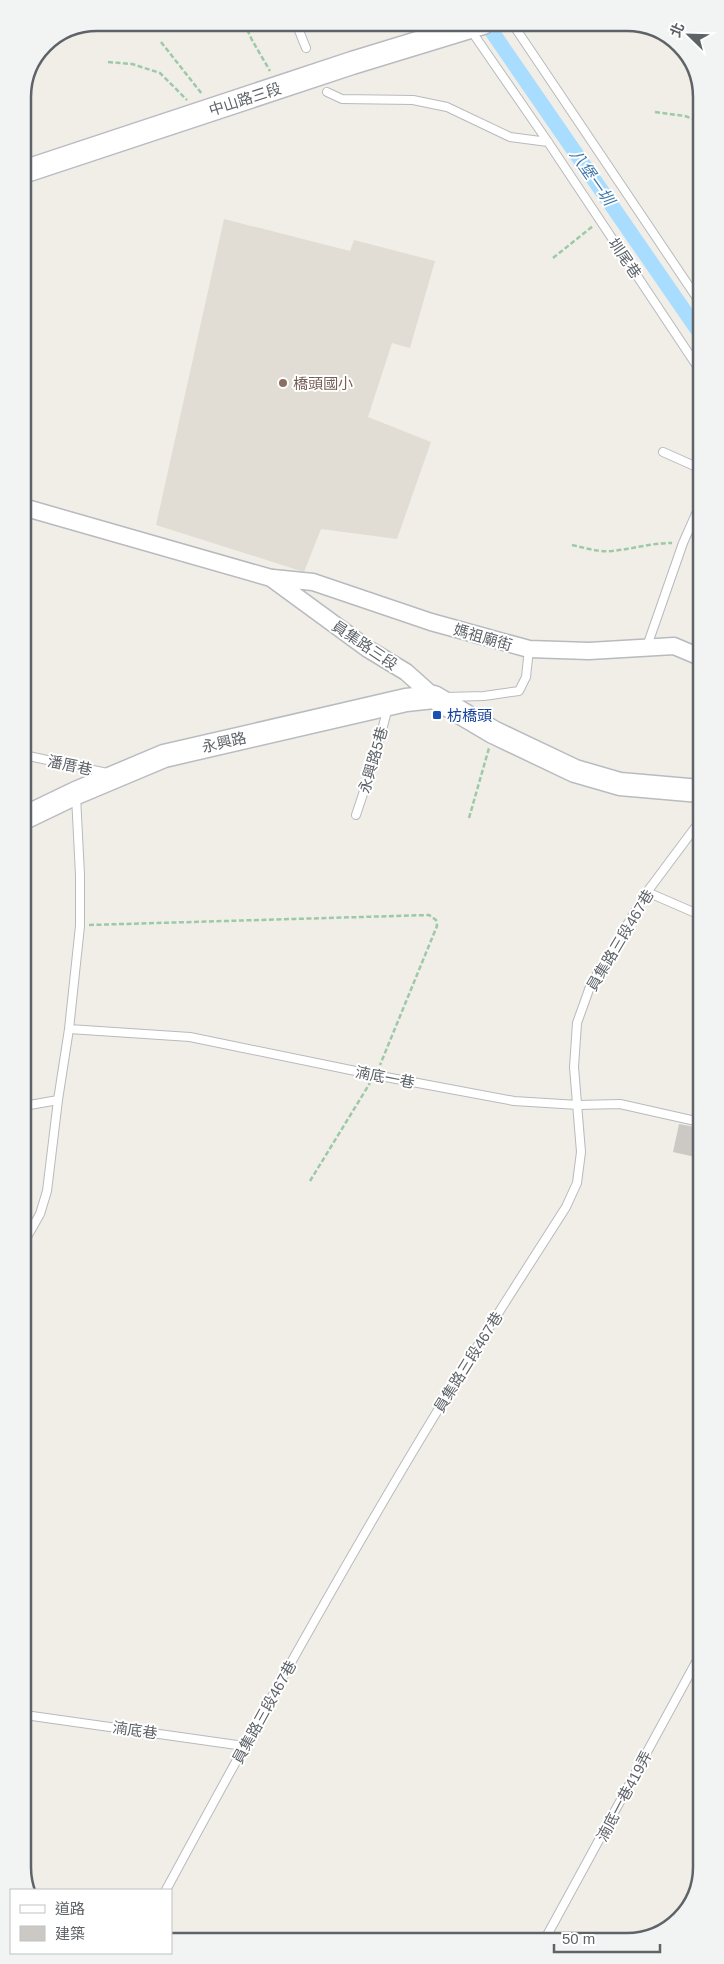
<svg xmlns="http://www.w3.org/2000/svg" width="724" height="1964" viewBox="0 0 724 1964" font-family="Helvetica,'Noto Sans TC',sans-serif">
<rect width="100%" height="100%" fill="#f1eee7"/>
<path fill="#e1ddd5" d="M224,219L350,251L354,240L435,261L410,348L392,343L368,417L431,442L397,539L321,529L304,572L156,525Z"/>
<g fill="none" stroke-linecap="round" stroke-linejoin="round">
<path stroke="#a9ddff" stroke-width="15" d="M486,23L699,332"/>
</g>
<path fill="#ccc9c4" d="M679,1124L700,1128V1158L673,1152Z"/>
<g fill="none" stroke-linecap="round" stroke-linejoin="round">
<defs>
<path id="lane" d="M296,23L306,48
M512,23L699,301
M470,29L548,142L699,369
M327,92L342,99L413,100L447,107L510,137L548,142
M663,452L699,468
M646,649L683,543L699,507
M445,697L484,696L519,691L526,677L529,649
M24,755L107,773
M356,815L374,761L388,707
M647,892L700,915
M69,1029L190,1037L375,1075L514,1101L578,1105L620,1104L700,1122
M24,1106L58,1100
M24,1242L40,1214L47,1191L58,1100L69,1029L80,926V875L76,796
M25,1715L244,1746
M166,1890C254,1727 344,1564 441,1405C481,1339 524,1273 566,1207L577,1183L581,1152L574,1067L577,1023L591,984L647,892L700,821
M545,1939L701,1653"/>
<path id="street" d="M23,507L271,578L368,649L406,672L434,697
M273,578L313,582L431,622L529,649L589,651L674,646L700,657"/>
<path id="secondary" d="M23,172L352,63L483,23
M24,818L76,793L164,756L406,700L434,697L493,732L575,771L620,784L700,791"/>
</defs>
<use href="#lane" stroke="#b7babe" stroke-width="10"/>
<use href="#street" stroke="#b7babe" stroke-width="19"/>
<use href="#secondary" stroke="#b8bcc1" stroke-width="25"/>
<path stroke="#9ccaa8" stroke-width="2.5" stroke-dasharray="5 2.5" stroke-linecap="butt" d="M244,23L252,40L270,71
M161,42L202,94
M108,62L132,64L160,73L187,100
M655,112L685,116L699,121
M553,258L593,226
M572,545C585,548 598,552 612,551C632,549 651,543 672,543
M469,818L489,748
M89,925L429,915L436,920L437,926L380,1065
M310,1181L370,1083"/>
<use href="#lane" stroke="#fff" stroke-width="8"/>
<use href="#street" stroke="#fff" stroke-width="16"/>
<use href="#secondary" stroke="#fff" stroke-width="22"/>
</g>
<circle fill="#8d6e63" stroke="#fff" stroke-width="2" cx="283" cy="383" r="5"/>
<rect fill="#1a4fb4" stroke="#fff" stroke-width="2" x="432" y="710" width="10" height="10" rx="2.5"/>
<g text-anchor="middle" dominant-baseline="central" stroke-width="4" stroke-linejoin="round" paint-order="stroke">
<g font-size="15" fill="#5e6368" stroke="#fff">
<text transform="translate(245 99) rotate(-18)">中山路三段</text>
<text transform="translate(625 258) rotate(56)">圳尾巷</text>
<text transform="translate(483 637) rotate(16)">媽祖廟街</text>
<text transform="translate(365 645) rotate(34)">員集路三段</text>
<text transform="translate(224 742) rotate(-13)">永興路</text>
<text transform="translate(373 760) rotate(-74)">永興路5巷</text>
<text transform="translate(70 765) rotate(12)">潘厝巷</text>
<text transform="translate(620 940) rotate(-59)">員集路三段467巷</text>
<text transform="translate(385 1077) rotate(11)">湳底一巷</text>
<text transform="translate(468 1362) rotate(-58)">員集路三段467巷</text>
<text transform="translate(264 1712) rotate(-61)">員集路三段467巷</text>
<text transform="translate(135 1730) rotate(8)">湳底巷</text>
<text transform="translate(624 1796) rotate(-62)">湳底一巷419弄</text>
</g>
<g font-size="15" fill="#785e54" stroke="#fff" text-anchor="start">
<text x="293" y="383">橋頭國小</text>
</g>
<g font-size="15" fill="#164399" stroke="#fff" text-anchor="start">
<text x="447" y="715">枋橋頭</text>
</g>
<g font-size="16" font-style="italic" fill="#3e79ad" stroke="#fff">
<text transform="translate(592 177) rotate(55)">八堡一圳</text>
</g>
</g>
<path d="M0 0H724V1964H0ZM97 31H627A66 66 0 0 1 693 97V1867A66 66 0 0 1 627 1933H97A66 66 0 0 1 31 1867V97A66 66 0 0 1 97 31Z" fill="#f2f3f3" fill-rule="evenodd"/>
<path fill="none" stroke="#5e6368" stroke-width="2.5" d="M97 31H627A66 66 0 0 1 693 97V1867A66 66 0 0 1 627 1933H97A66 66 0 0 1 31 1867V97A66 66 0 0 1 97 31Z"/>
<rect x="10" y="1889" width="162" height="65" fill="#ffffff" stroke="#bfc1c3"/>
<rect x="20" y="1905" width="25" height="8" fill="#ffffff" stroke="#bfc1c3"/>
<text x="55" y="1914" font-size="15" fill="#5e6368">道路</text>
<rect x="20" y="1926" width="25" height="15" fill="#ccc9c4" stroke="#bfc1c3"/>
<text x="55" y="1939" font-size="15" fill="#5e6368">建築</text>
<g transform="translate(689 35) rotate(293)" stroke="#ffffff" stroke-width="4" paint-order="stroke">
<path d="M0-4L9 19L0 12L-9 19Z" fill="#5e6368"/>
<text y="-8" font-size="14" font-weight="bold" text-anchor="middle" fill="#5e6368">北</text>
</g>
<path d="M554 1944v8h106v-8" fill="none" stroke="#5e6368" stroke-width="2.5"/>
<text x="562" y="1944" font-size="15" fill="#5e6368" stroke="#ffffff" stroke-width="4" paint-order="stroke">50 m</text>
</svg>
